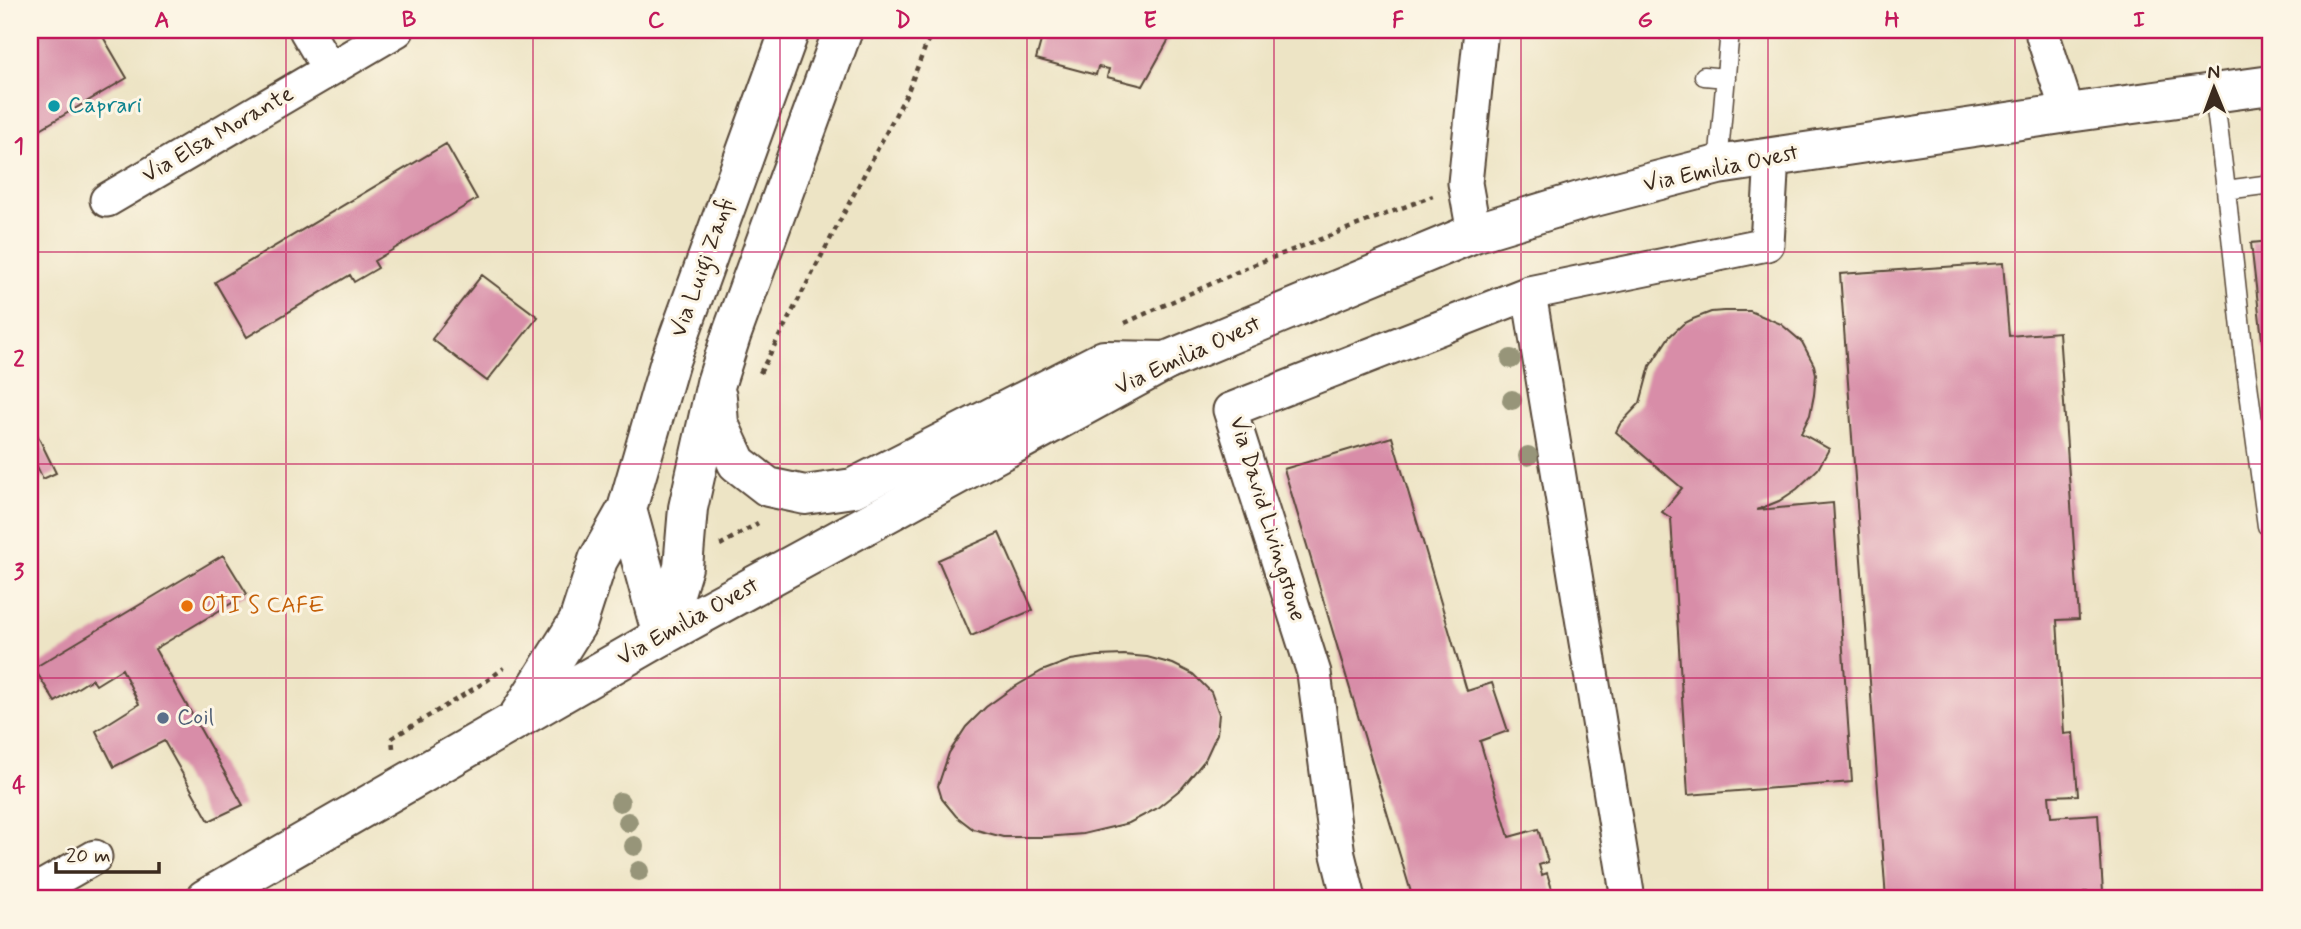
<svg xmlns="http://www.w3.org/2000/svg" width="2301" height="929" viewBox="0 0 2301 929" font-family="Mynerve,sans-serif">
<rect width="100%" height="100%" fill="#fcf5e5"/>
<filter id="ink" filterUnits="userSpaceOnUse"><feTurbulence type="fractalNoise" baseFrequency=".0143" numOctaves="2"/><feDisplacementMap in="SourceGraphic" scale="14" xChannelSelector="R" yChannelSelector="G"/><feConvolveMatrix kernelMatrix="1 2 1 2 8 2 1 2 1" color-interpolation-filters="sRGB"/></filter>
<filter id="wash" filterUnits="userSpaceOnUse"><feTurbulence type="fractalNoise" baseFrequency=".00686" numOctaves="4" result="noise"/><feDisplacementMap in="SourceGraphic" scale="28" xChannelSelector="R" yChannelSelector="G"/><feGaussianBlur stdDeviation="1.57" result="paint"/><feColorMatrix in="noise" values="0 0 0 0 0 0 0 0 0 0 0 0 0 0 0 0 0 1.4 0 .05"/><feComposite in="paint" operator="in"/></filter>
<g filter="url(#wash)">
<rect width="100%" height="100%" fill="#ede4c5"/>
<g id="blocks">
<path fill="#d88da8" d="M30,30H99L127,78L30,135Z
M1044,30H1174L1143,86L1107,77L1109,69L1098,67L1096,75L1036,59Z
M446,144L477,199L374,261L378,268L354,282L350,275L247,337L215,282Z
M2271,241V347L2263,348L2251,243Z
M2003,263L2009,336L2059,332L2079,619L2057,620L2064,734L2073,733L2078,795L2049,796L2051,817L2098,814L2103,892H2084V899H1886L1840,274Z
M482,275L538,317L487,381L432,339Z
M1724,311H1750L1781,324L1802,342L1814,365L1816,374L1814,395L1810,415L1801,433L1829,449L1818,469L1797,489L1779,501L1757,510L1833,503L1852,782L1688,795L1671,518L1662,512L1682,488L1616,432L1620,424L1640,403L1650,366L1669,337L1683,324L1693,319L1711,312Z
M30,420L56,473L43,479L30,452Z
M1392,437L1467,691L1492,683L1508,731L1480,741L1509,837L1538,829L1548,862L1539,865L1542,875L1547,873L1555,899H1413L1284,469Z
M999,533L1033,610L971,636L938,560Z
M223,555L247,594L155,649L243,805L209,821L164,741L114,767L96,731L139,704L122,669L96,685L92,679L55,702L34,668Z
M1124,655L1147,657L1173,664L1193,674L1211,692L1219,714L1217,734L1205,760L1182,788L1156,809L1129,823L1083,834L1045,837H1003L973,829L956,816L942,799L938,786L949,753L966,727L986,707L1011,689L1042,671L1071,660L1098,656Z"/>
</g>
</g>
<g filter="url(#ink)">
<use href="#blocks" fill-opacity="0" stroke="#564637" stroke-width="2"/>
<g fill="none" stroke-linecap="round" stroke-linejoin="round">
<defs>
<path id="service" d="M1704,76L1726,78
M2214,93L2226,190L2271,184
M1718,165L1730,30
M2226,190L2243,347L2267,526L2271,525"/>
<path id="minor" d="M306,30L329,69
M2043,30V36L2068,113
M107,200L397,30
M1474,233L1465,183L1481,30
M1529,293L1628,899
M30,894L95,857
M1349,899L1338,855L1314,673L1230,410L1529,293L1767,244L1772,156"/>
<path id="tertiary" d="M717,397L719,424L737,463L768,487L805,495L853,488L1104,360L1166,361
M627,509L662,636
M662,636L683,567L688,508L716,383L731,336L843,30
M516,720L578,622L598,560L627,509L670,361L790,30"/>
<path id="secondary" d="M205,899L662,636L1166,361L1474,233L1583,200L1718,165L2068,113L2271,85"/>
</defs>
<use href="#service" stroke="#564637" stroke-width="21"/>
<use href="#minor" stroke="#564637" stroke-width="37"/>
<use href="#tertiary" stroke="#564637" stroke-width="42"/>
<use href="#secondary" stroke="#564637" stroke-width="42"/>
<path stroke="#564637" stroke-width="4.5" stroke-dasharray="5 5" stroke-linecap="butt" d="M1125,323L1248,267L1433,196
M760,373L908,91L932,30
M720,545L758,523
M393,748L392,738L485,682L504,668"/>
<use href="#service" stroke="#fff" stroke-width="18"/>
<use href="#minor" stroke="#fff" stroke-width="33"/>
<use href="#tertiary" stroke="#fff" stroke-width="38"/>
<use href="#secondary" stroke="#fff" stroke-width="38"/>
</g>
<g fill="#979579">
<circle cx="1511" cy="359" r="10"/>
<circle cx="1512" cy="400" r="10"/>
<circle cx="1528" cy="456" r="10"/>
<circle cx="620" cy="802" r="10"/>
<circle cx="628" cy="822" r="10"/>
<circle cx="634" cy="846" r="10"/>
<circle cx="639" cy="871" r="10"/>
</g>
</g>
<path fill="none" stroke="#c2185b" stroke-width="2" stroke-opacity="0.55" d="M286,30V899M533,30V899M780,30V899M1027,30V899M1274,30V899M1521,30V899M1768,30V899M2015,30V899M30,252H2271M30,464H2271M30,678H2271"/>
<circle fill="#0f9aa8" stroke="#fcf5e5" stroke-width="2.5" cx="54" cy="106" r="7"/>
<circle fill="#e8710a" stroke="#fcf5e5" stroke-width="2.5" cx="187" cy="606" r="7"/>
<circle fill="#5c6f8a" stroke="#fcf5e5" stroke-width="2.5" cx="163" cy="718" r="7"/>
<g text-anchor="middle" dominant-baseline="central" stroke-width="6" stroke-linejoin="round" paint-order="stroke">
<g font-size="23" fill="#0d838f" stroke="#fcf5e5" text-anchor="start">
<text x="68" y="106">Caprari</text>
</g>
<g font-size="23" fill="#3b2a1e" stroke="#fcf5e5">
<text transform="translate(218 135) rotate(-30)">Via Elsa Morante</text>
<text transform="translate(1721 169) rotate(-12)">Via Emilia Ovest</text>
<text transform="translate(703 268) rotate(-70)">Via Luigi Zanfi</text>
<text transform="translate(1188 356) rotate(-25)">Via Emilia Ovest</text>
<text transform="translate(1267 519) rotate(73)">Via David Livingstone</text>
<text transform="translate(688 622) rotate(-29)">Via Emilia Ovest</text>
</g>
<g font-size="23" fill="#c56008" stroke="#fcf5e5" text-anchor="start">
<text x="201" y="606">OTI S CAFE</text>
</g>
<g font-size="23" fill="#4e5e75" stroke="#fcf5e5" text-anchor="start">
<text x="177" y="718">Coil</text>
</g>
</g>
<rect width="2301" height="929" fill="none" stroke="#fcf5e5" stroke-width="77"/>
<g transform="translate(2214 88) rotate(359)" stroke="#fcf5e5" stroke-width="5" paint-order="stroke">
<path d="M0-5L12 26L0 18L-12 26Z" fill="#3b2a1e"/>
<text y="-10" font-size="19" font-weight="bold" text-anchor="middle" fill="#3b2a1e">N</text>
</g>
<path d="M56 862v10h103v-10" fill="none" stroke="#3b2a1e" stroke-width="3.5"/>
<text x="66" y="862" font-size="21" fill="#3b2a1e" stroke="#fcf5e5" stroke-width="5" paint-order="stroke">20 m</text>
<rect x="38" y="38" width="2224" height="852" fill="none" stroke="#c2185b" stroke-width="2.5"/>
<g font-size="23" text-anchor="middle" font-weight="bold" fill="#c2185b">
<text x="162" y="27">A</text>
<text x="409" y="27">B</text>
<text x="656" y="27">C</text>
<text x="903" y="27">D</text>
<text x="1150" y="27">E</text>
<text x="1398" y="27">F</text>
<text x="1645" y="27">G</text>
<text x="1892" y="27">H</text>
<text x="2139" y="27">I</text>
<text x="19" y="153">1</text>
<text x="19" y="366">2</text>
<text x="19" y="579">3</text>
<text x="19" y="792">4</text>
</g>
</svg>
